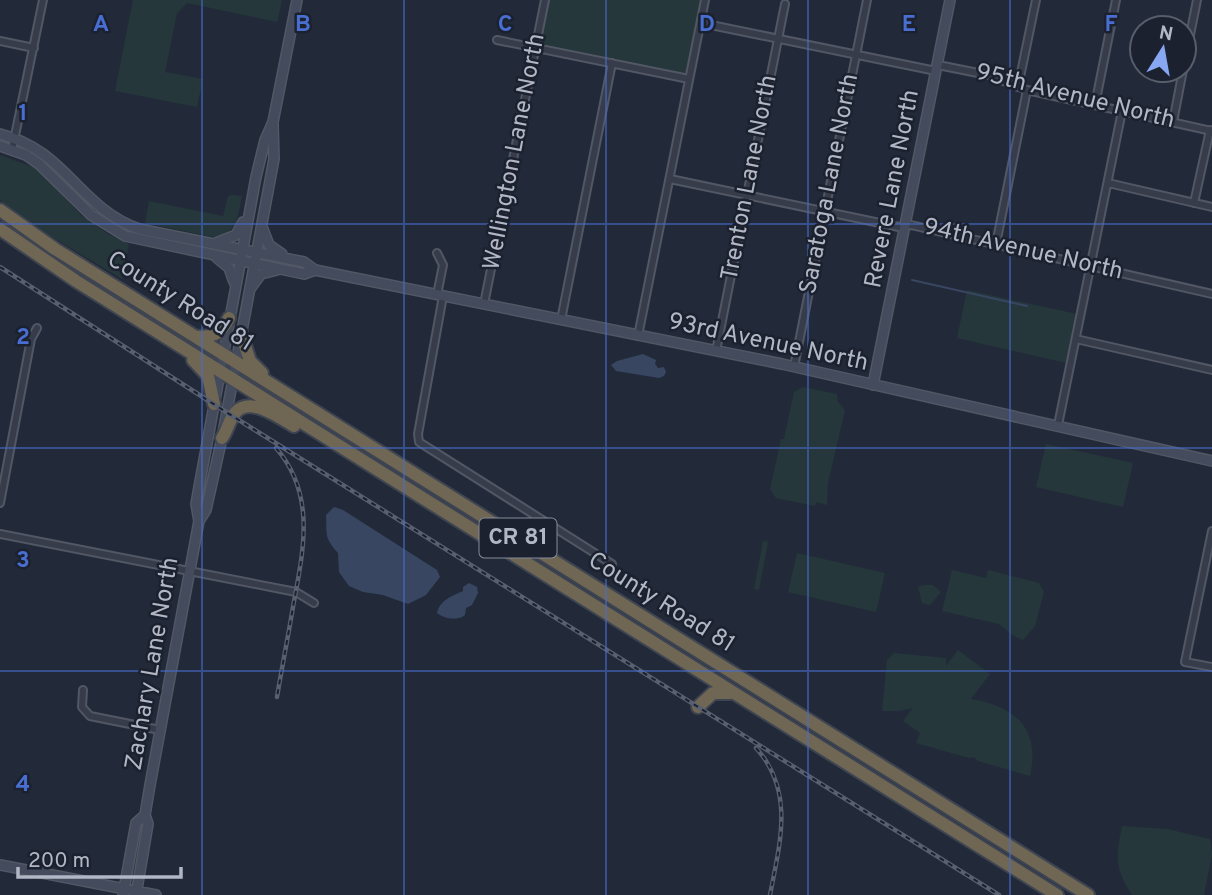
<svg xmlns="http://www.w3.org/2000/svg" width="1212" height="895" viewBox="0 0 1212 895" font-family="Overpass,sans-serif">
<rect width="100%" height="100%" fill="#222a39"/>
<path fill="#25373b" d="M133,0H282L277,22L187,3L177,13L165,72L203,79L197,107L115,91Z
M549,0H702L687,75L540,46Z
M0,155L38,169L82,216L110,235L129,244L122,279L24,220L0,200Z
M232,195L242,196C238,215 237,237 213,237L145,223L149,201L223,216L228,196Z
M967,290L1077,314L1066,363L957,338Z
M803,387L837,394L838,402L845,410L828,483L827,505L816,502L815,506L776,498L770,489L781,439H784L794,392Z
M1046,444L1133,463L1123,507L1036,487Z
M763,541L768,542L759,590L754,589Z
M797,553L885,573L876,612L788,592Z
M952,570L986,578L988,570L1039,583L1044,592L1035,626L1023,640L1014,636L999,624L942,611Z
M925,585H933L941,592L930,605L922,603L918,587Z
M958,650L990,674L971,699C1014,706 1041,728 1030,776L978,761L974,757L969,758L916,743L920,733L903,721L913,708L900,711H882L887,660L894,653L946,658V666Z
M1122,826L1167,829L1210,839L1212,854L1204,895H1132C1114,868 1116,857 1122,826Z"/>
<path fill="#384662" d="M643,354L656,360L655,364L658,368L664,367L666,372L664,376L659,378L616,371L611,365L617,361Z
M334,507L343,510L437,570L440,577L426,595L408,604L383,595L363,592L349,586L339,572L338,553C324,537 327,536 326,515Z
M469,583L477,587L478,593L472,605L466,608L465,615C458,621 444,619 437,613C440,600 452,596 463,591V587Z"/>
<g fill="none" stroke-linecap="round" stroke-linejoin="round">
<path stroke="#384662" stroke-width="2" d="M912,280L1027,306"/>
<defs>
<path id="street" d="M701,23L936,71
M497,40L689,79
M0,41L34,48
M938,65L988,75L1027,90L1212,131
M1184,65L1197,0
M1018,87L1036,0
M1095,105L1116,0
M1173,122L1183,70
M12,150L43,0
M670,179L899,227L911,225L1212,294
M1108,183L1212,207
M1194,203L1210,130
M996,244L1027,90
M437,295L443,265L437,253
M443,296L418,434L419,442L612,564
M484,304L545,0
M561,320L612,63
M638,336L705,0
M1076,339L1212,370
M716,351L785,4
M794,367L867,0
M1058,425L1122,111
M0,503L31,339L37,328
M1212,531L1185,662L1212,667
M0,534L296,592L314,603
M512,554L536,516
M83,690L82,707L90,716L160,730"/>
<path id="secondary" d="M0,134C66,150 79,208 139,229L304,262L315,270L782,364L1212,461
M0,146L26,155L39,164L91,215L125,236L304,274L315,270
M262,227L269,245L282,254
M218,242L236,235L243,222
M217,258L229,268L234,282
M250,289L261,274L277,270
M873,385L950,0
M199,521L206,510L222,438L274,159L273,124
M0,865L156,895
M123,895L136,823L145,815
M136,895L148,824L145,815L150,785L199,521L196,504L199,487L256,177L265,140L273,122L297,0"/>
<path id="highway" d="M0,210L55,249L1088,895
M0,229L76,281L1057,895
M241,333L250,361L262,373
M196,337C214,337 221,334 229,318
M193,360L208,376L214,404
M222,438C228,430 229,419 236,412C251,396 280,418 294,426
M698,707L713,693H730"/>
</defs>
<use href="#street" stroke="#515764" stroke-width="10"/>
<use href="#secondary" stroke="#515764" stroke-width="12"/>
<use href="#highway" stroke="#3e4451" stroke-width="16"/>
<use href="#street" stroke="#363c49" stroke-width="6"/>
<use href="#secondary" stroke="#444b5c" stroke-width="9"/>
<use href="#highway" stroke="#6f6753" stroke-width="12"/>
<defs>
<path id="rail" d="M0,267L226,412L999,895
M276,448C317,495 303,552 293,607C288,637 282,667 277,697
M756,748C795,791 780,843 770,895"/>
</defs>
<use href="#rail" stroke="#586070" stroke-width="4.5"/>
<use href="#rail" stroke="#1b212e" stroke-width="2" stroke-dasharray="5" stroke-linecap="butt"/>
</g>
<path fill="none" stroke="#496ed2" stroke-width="2" stroke-opacity="0.55" d="M202,0V895M404,0V895M606,0V895M808,0V895M1010,0V895M0,224H1212M0,448H1212M0,671H1212"/>
<g text-anchor="middle" dominant-baseline="central" stroke-width="5" stroke-linejoin="round" paint-order="stroke">
<rect fill="#1b212e" stroke="#848a98" stroke-width="2" x="479.5" y="518.5" width="77" height="39" rx="5"/>
<g font-size="23" font-weight="bold" fill="#b1b7c5">
<text x="518" y="538">CR 81</text>
</g>
<g font-size="24" fill="#b1b7c5" stroke="#1b212e">
<text transform="translate(1075 97) rotate(14)">95th Avenue North</text>
<text transform="translate(515 152) rotate(-79)">Wellington Lane North</text>
<text transform="translate(750 178) rotate(-79)">Trenton Lane North</text>
<text transform="translate(830 184) rotate(-79)">Saratoga Lane North</text>
<text transform="translate(893 189) rotate(-79)">Revere Lane North</text>
<text transform="translate(1023 250) rotate(13)">94th Avenue North</text>
<text transform="translate(180 302) rotate(32)">County Road 81</text>
<text transform="translate(768 343) rotate(12)">93rd Avenue North</text>
<text transform="translate(661 603) rotate(32)">County Road 81</text>
<text transform="translate(153 664) rotate(-80)">Zachary Lane North</text>
</g>
</g>
<g font-size="23" text-anchor="middle" font-weight="bold" fill="#496ed2" stroke="#1b212e" stroke-width="5" stroke-linejoin="round" paint-order="stroke">
<text x="101" y="31">A</text>
<text x="303" y="31">B</text>
<text x="505" y="31">C</text>
<text x="707" y="31">D</text>
<text x="909" y="31">E</text>
<text x="1111" y="31">F</text>
<text x="23" y="120">1</text>
<text x="23" y="344">2</text>
<text x="23" y="567">3</text>
<text x="23" y="791">4</text>
</g>
<g transform="translate(1163 49) rotate(11)"><circle r="33" fill="#1b212e" stroke="#575d6a" stroke-width="2"/>
<path d="M0-5L12 26L0 18L-12 26Z" fill="#88a7f3"/>
<text y="-10" font-size="19" font-weight="bold" text-anchor="middle" fill="#b1b7c5">N</text>
</g>
<path d="M18 867v10h163v-10" fill="none" stroke="#b1b7c5" stroke-width="3.5"/>
<text x="28" y="867" font-size="21" fill="#b1b7c5" stroke="#1b212e" stroke-width="5" paint-order="stroke">200 m</text>
</svg>
